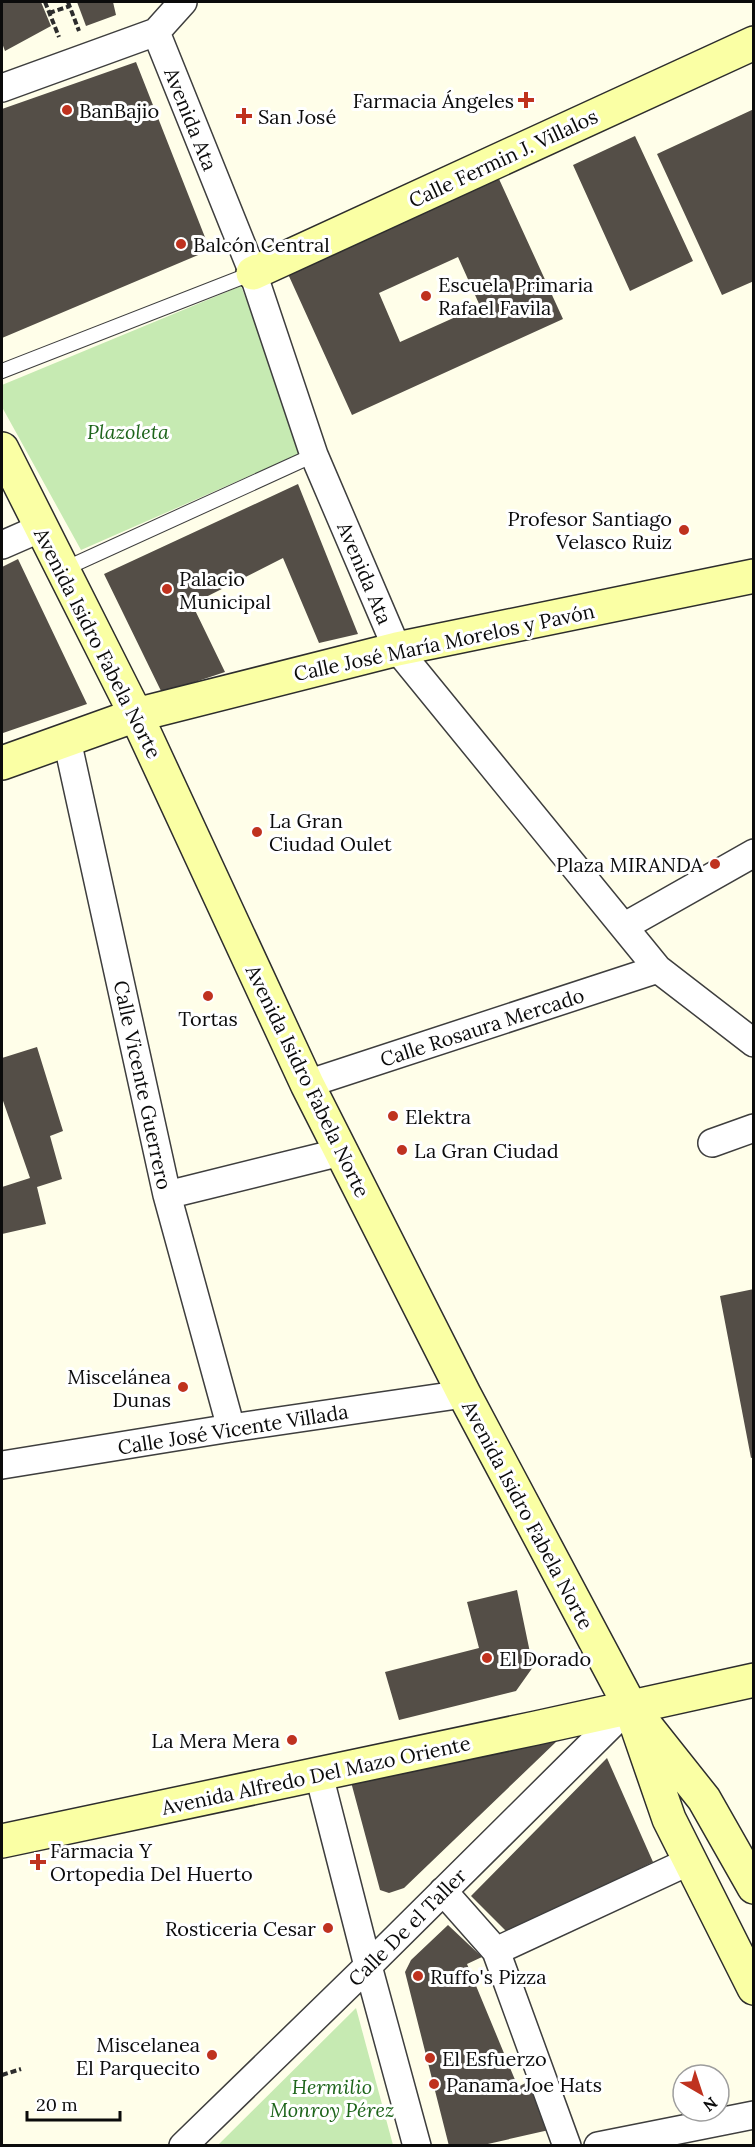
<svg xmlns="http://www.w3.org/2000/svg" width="755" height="2147" viewBox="0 0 755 2147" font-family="Lora,serif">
<rect width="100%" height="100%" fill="#fffee9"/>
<path fill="#c6eab2" d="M241,286L304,452L81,550L2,407V385Z
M356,2008L393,2145H218Z"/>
<path fill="#544e47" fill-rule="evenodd" d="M2,2H41L51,26L5,51L2,43Z
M77,2H113L116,15L86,26Z
M136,62L210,250L2,338V109Z
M754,109V281L722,295L657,154Z
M635,136L693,261L630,291L573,165Z
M499,179L563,319L352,415L288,274ZM458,257L480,306L400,342L379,293Z
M298,484L358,634L319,643L283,558L192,604L225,672L162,693L104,574Z
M18,559L87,704L3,733L2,730V567Z
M37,1047L63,1131L50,1136L62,1179L37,1187L46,1224L2,1234V1187L30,1178L2,1098V1058Z
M754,1289V1457L751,1458L720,1296Z
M517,1590L533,1667L516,1691L399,1720L385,1672L479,1648L467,1602Z
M557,1741L404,1888L389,1893L380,1890L351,1782Z
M607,1758L653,1862L508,1933L471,1896Z
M448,1925L482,1957L467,1964L518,2087L533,2079L549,2130L479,2146H449L405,1972L411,1960Z"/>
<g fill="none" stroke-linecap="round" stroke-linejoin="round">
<defs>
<path id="lane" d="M2,371L253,273
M62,570L314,455"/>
<path id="street" d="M156,32L253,273L314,455L397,649L658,969L754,1043
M2,88L156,32L183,2
M2,545L41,528
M67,740L167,1195L231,1428
M625,926L754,853
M307,1084L658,969
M712,1143L754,1128
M167,1195L341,1152
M2,1465L231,1428L464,1394
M319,1775L368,1966L417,2146
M443,1891L496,1951
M183,2146L368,1966L630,1706
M567,2146L496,1951L690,1861
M598,2146L754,2115"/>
<path id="secondary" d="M253,273L754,43
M2,449L136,715L307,1084L464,1394L630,1706L669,1819L754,1988
M2,763L136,715L397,649L754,576
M646,1726L704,1799L754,1887
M2,1841L536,1728L754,1680"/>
</defs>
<use href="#lane" stroke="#3e3e3e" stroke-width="16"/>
<use href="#street" stroke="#3e3e3e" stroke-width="30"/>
<use href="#secondary" stroke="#2d2d2d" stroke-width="36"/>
<path stroke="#2d2d2d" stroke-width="4" stroke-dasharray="6 3" stroke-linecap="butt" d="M45,2L59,37
M68,2L79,31
M49,13L70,6
M2,2075L21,2069"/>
<use href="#lane" stroke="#fff" stroke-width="14"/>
<use href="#street" stroke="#fff" stroke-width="27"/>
<use href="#secondary" stroke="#faffa4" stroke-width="33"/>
</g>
<g fill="#bf321f" stroke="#fff" stroke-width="2">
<path d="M523 91h6v6h6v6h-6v6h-6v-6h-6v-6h6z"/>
<circle cx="67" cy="110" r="6"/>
<path d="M241 107h6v6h6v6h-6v6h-6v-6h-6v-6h6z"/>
<circle cx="181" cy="244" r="6"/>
<circle cx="426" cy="296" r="6"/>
<circle cx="684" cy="530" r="6"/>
<circle cx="167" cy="589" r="6"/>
<circle cx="257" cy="832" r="6"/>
<circle cx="715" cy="864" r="6"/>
<circle cx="208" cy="996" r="6"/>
<circle cx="393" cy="1116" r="6"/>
<circle cx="402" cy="1150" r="6"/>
<circle cx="183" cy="1387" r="6"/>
<circle cx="487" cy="1658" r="6"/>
<circle cx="292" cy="1740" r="6"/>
<path d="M35 1853h6v6h6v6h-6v6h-6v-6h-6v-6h6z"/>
<circle cx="328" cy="1928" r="6"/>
<circle cx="418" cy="1976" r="6"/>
<circle cx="212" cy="2055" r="6"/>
<circle cx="430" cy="2058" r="6"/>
<circle cx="434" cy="2084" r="6"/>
</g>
<g text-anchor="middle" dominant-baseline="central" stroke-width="6" stroke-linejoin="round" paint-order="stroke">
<g font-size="20" fill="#0b0b0b" stroke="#fff" text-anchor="start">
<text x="514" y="100" text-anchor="end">Farmacia Ángeles</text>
<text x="79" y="110">BanBajio</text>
<text x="258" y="116">San José</text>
<text x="193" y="244">Balcón Central</text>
<text x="438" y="284">Escuela Primaria<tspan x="438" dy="23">Rafael Favila</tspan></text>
<text x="672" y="518" text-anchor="end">Profesor Santiago<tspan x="672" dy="23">Velasco Ruiz</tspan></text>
<text x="179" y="578">Palacio<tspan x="179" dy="23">Municipal</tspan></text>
<text x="269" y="820">La Gran<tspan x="269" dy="23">Ciudad Oulet</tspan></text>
<text x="703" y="864" text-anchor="end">Plaza MIRANDA</text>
<text x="208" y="1018" text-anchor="middle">Tortas</text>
<text x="405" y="1116">Elektra</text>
<text x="414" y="1150">La Gran Ciudad</text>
<text x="171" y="1376" text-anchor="end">Miscelánea<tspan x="171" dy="23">Dunas</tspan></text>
<text x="499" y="1658">El Dorado</text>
<text x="280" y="1740" text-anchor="end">La Mera Mera</text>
<text x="50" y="1850">Farmacia Y<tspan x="50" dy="23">Ortopedia Del Huerto</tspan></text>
<text x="316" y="1928" text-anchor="end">Rosticeria Cesar</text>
<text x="430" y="1976">Ruffo's Pizza</text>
<text x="200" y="2044" text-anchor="end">Miscelanea<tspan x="200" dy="23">El Parquecito</tspan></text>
<text x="442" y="2058">El Esfuerzo</text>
<text x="446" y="2084">Panama Joe Hats</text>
</g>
<g font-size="20" fill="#0b0b0b" stroke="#fff">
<text transform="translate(191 119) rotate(68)">Avenida Ata</text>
<text transform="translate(503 158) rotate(-25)">Calle Fermin J. Villalos</text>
<text transform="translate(365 573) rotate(67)">Avenida Ata</text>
<text transform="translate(444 642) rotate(-12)">Calle José María Morelos y Pavón</text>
<text transform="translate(98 643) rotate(63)">Avenida Isidro Fabela Norte</text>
<text transform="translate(482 1027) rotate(-18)">Calle Rosaura Mercado</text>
<text transform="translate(308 1081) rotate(64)">Avenida Isidro Fabela Norte</text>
<text transform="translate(143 1085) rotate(78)">Calle Vicente Guerrero</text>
<text transform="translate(233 1429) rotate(-9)">Calle José Vicente Villada</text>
<text transform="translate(528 1515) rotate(62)">Avenida Isidro Fabela Norte</text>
<text transform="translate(316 1775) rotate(-12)">Avenida Alfredo Del Mazo Oriente</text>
<text transform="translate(407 1927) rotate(-45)">Calle De el Taller</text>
</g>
<g font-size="20" font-style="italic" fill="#1d641a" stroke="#fff">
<text x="128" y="431">Plazoleta</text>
<text x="332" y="2086">Hermilio<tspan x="332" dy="23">Monroy Pérez</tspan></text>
</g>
</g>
<rect width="755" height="2147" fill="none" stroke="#0b0b0b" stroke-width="6"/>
<g transform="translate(701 2093) rotate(141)"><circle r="28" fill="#ffffff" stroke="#9d9d9d" stroke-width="1.5"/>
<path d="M0-4.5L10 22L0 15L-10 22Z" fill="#bf321f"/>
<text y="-9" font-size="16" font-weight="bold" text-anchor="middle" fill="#0b0b0b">N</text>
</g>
<path d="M27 2111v9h93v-9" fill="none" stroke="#0b0b0b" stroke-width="3"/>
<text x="36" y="2111" font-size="18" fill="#0b0b0b" stroke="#ffffff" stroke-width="4.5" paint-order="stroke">20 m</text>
</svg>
